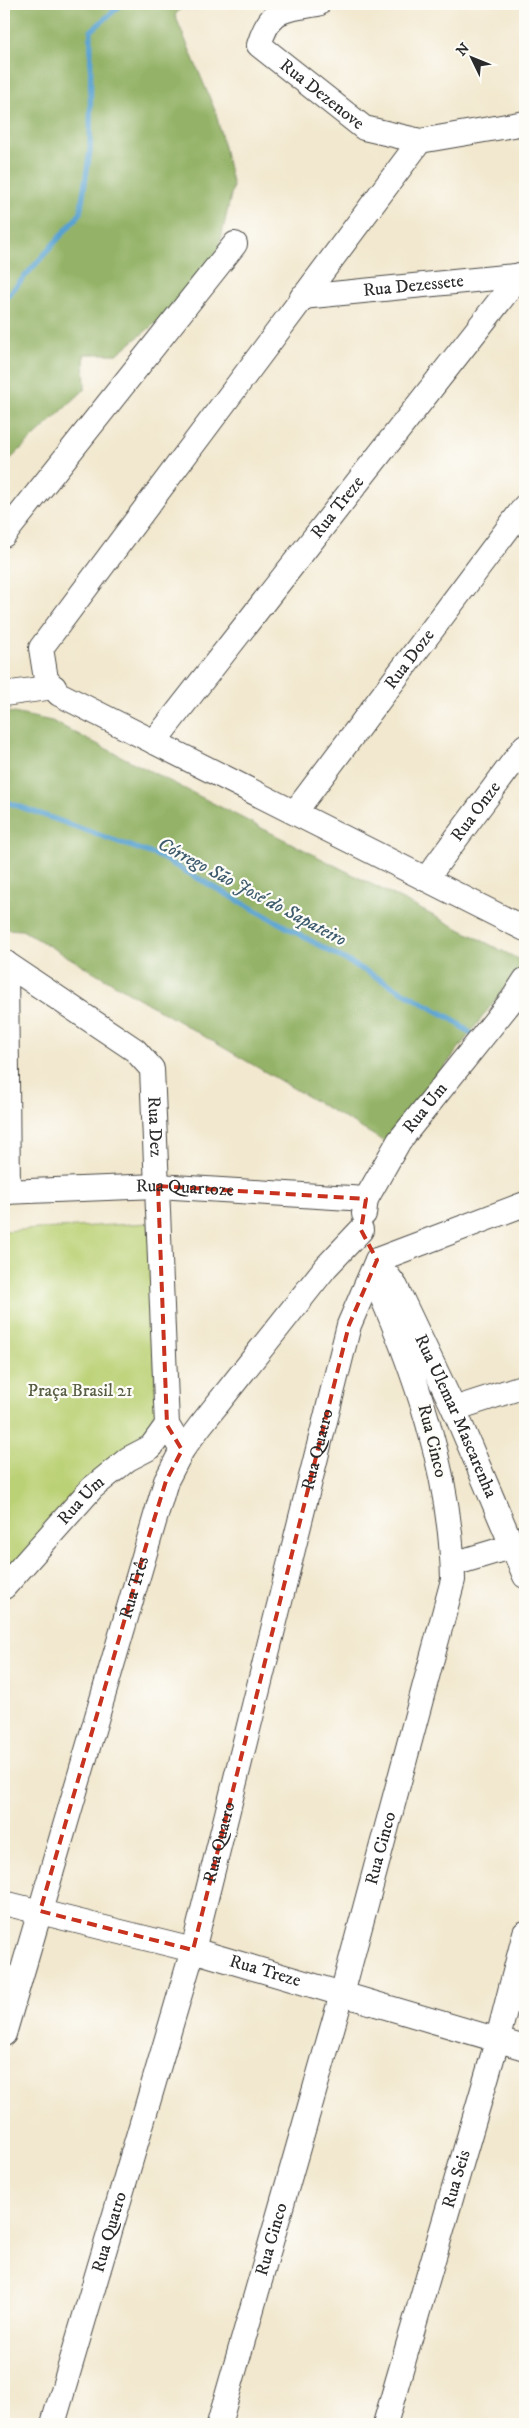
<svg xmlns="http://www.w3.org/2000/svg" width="529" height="2428" viewBox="0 0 529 2428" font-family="'IM FELL DW Pica',serif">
<rect width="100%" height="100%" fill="#fdfcf7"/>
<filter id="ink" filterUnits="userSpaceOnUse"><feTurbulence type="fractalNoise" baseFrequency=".02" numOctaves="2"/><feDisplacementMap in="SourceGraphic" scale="10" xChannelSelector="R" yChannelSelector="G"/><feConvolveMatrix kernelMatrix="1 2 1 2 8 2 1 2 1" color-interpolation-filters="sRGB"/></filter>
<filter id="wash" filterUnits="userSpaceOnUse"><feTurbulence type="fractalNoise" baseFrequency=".0096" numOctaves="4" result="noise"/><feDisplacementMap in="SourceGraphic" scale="20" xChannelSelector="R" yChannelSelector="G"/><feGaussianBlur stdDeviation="1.12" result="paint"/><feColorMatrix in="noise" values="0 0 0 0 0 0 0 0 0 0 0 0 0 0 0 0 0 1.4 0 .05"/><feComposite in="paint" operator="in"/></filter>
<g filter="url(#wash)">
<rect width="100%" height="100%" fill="#f2e8cf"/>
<path fill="#bbd176" stroke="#737e50" d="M149,1223L157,1431L4,1580V1231Z"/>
<path fill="#94b367" stroke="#606f49" d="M4,4H185L175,15L216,113L233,186L212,278L117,354H84L85,389L4,465Z
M4,711L52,721L524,962L387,1143L22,930L4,929Z"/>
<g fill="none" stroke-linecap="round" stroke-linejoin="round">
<path stroke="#59a2d0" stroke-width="5.5" d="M4,300L80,214L90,151L91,31L122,4
M4,801L158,856L452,1019L474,1036"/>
</g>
</g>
<g filter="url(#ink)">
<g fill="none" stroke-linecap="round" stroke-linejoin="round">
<defs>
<g id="minor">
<path id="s1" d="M318,4C282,10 271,7 259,45L364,128L420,141L525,123"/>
<path d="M420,141L41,648L46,679L59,694L525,929"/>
<path id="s2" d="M302,297L525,275"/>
<path d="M4,535L235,244"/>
<path d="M4,694L54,687"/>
<path id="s3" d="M154,742L520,275"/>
<path id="s4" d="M295,812L525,506"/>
<path id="s5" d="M426,879L525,746"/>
<path id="s6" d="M4,962L135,1050L152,1069L167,1425L182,1450"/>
<path d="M6,963L8,1192"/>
<path id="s7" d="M4,1192L158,1186L366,1199"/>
<path id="s8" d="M364,1214L366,1199L399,1141L512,1000L525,980"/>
<path d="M377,1260L525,1204"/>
<path id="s9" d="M388,1276L396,1287L454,1409L525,1576"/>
<path d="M454,1409L525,1386"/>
<path d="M453,1564L513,1546"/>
<path id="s10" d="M4,1587L92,1488L128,1459L151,1447L167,1425"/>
<path id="s11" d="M4,1903L193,1950L525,2048"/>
<path id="s12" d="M4,2034L166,1481L182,1450L200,1426L326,1267L361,1230"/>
<path id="s13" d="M53,2424L193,1950L349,1325L377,1260"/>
<path id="s14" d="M219,2424L342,1994L453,1580C451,1473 415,1370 372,1274"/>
<path id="s15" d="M385,2424L498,2038L525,1933"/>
</g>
</defs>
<use href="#minor" stroke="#494744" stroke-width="26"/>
<use href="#minor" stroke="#fff" stroke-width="24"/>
</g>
</g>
<path fill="none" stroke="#c8321e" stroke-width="4" stroke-dasharray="10 6" stroke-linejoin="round" d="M158,1186L366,1199L361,1230L377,1260L349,1325L193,1950L40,1911L148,1539L166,1481L182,1450L167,1425Z"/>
<g text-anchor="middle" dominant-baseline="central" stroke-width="4.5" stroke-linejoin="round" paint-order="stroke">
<g font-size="18" fill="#2b2b2b" stroke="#fdfcf7">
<text stroke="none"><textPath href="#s1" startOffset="159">Rua Dezenove</textPath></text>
<text stroke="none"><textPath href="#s2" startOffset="112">Rua Dezessete</textPath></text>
<text stroke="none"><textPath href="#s3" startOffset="298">Rua Treze</textPath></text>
<text stroke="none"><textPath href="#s4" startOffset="191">Rua Doze</textPath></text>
<text stroke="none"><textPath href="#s5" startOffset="84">Rua Onze</textPath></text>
<text stroke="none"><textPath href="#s8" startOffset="124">Rua Um</textPath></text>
<text stroke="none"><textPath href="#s6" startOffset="241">Rua Dez</textPath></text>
<text stroke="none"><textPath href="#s7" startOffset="181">Rua Quartoze</textPath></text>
<text stroke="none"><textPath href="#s9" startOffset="156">Rua Ulemar Mascarenha</textPath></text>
<text transform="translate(432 1441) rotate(76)">Rua Cinco</text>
<text stroke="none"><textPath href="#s13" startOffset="1010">Rua Quatro</textPath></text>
<text stroke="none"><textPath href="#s10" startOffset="116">Rua Um</textPath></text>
<text stroke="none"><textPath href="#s12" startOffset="465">Rua Três</textPath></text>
<text stroke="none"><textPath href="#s13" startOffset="605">Rua Quatro</textPath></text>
<text stroke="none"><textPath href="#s14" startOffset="598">Rua Cinco</textPath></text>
<text stroke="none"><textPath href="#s11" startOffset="270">Rua Treze</textPath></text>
<text stroke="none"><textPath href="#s15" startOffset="255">Rua Seis</textPath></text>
<text stroke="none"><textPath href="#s13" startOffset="200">Rua Quatro</textPath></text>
<text stroke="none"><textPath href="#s14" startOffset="192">Rua Cinco</textPath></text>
</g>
<g font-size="18" fill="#565d42" stroke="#fdfcf7">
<text x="80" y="1391">Praça Brasil 21</text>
</g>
<g font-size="19" font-style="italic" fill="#3d5b6d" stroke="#fdfcf7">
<text transform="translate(252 892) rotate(28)">Córrego São José do Sapateiro</text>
</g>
</g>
<rect width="529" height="2428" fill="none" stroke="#fdfcf7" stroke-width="20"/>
<g transform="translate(472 58) rotate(313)" stroke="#fdfcf7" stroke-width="4" paint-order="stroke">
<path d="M0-4L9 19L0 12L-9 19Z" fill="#2b2b2b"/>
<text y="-8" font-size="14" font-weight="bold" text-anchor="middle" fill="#2b2b2b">N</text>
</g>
</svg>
